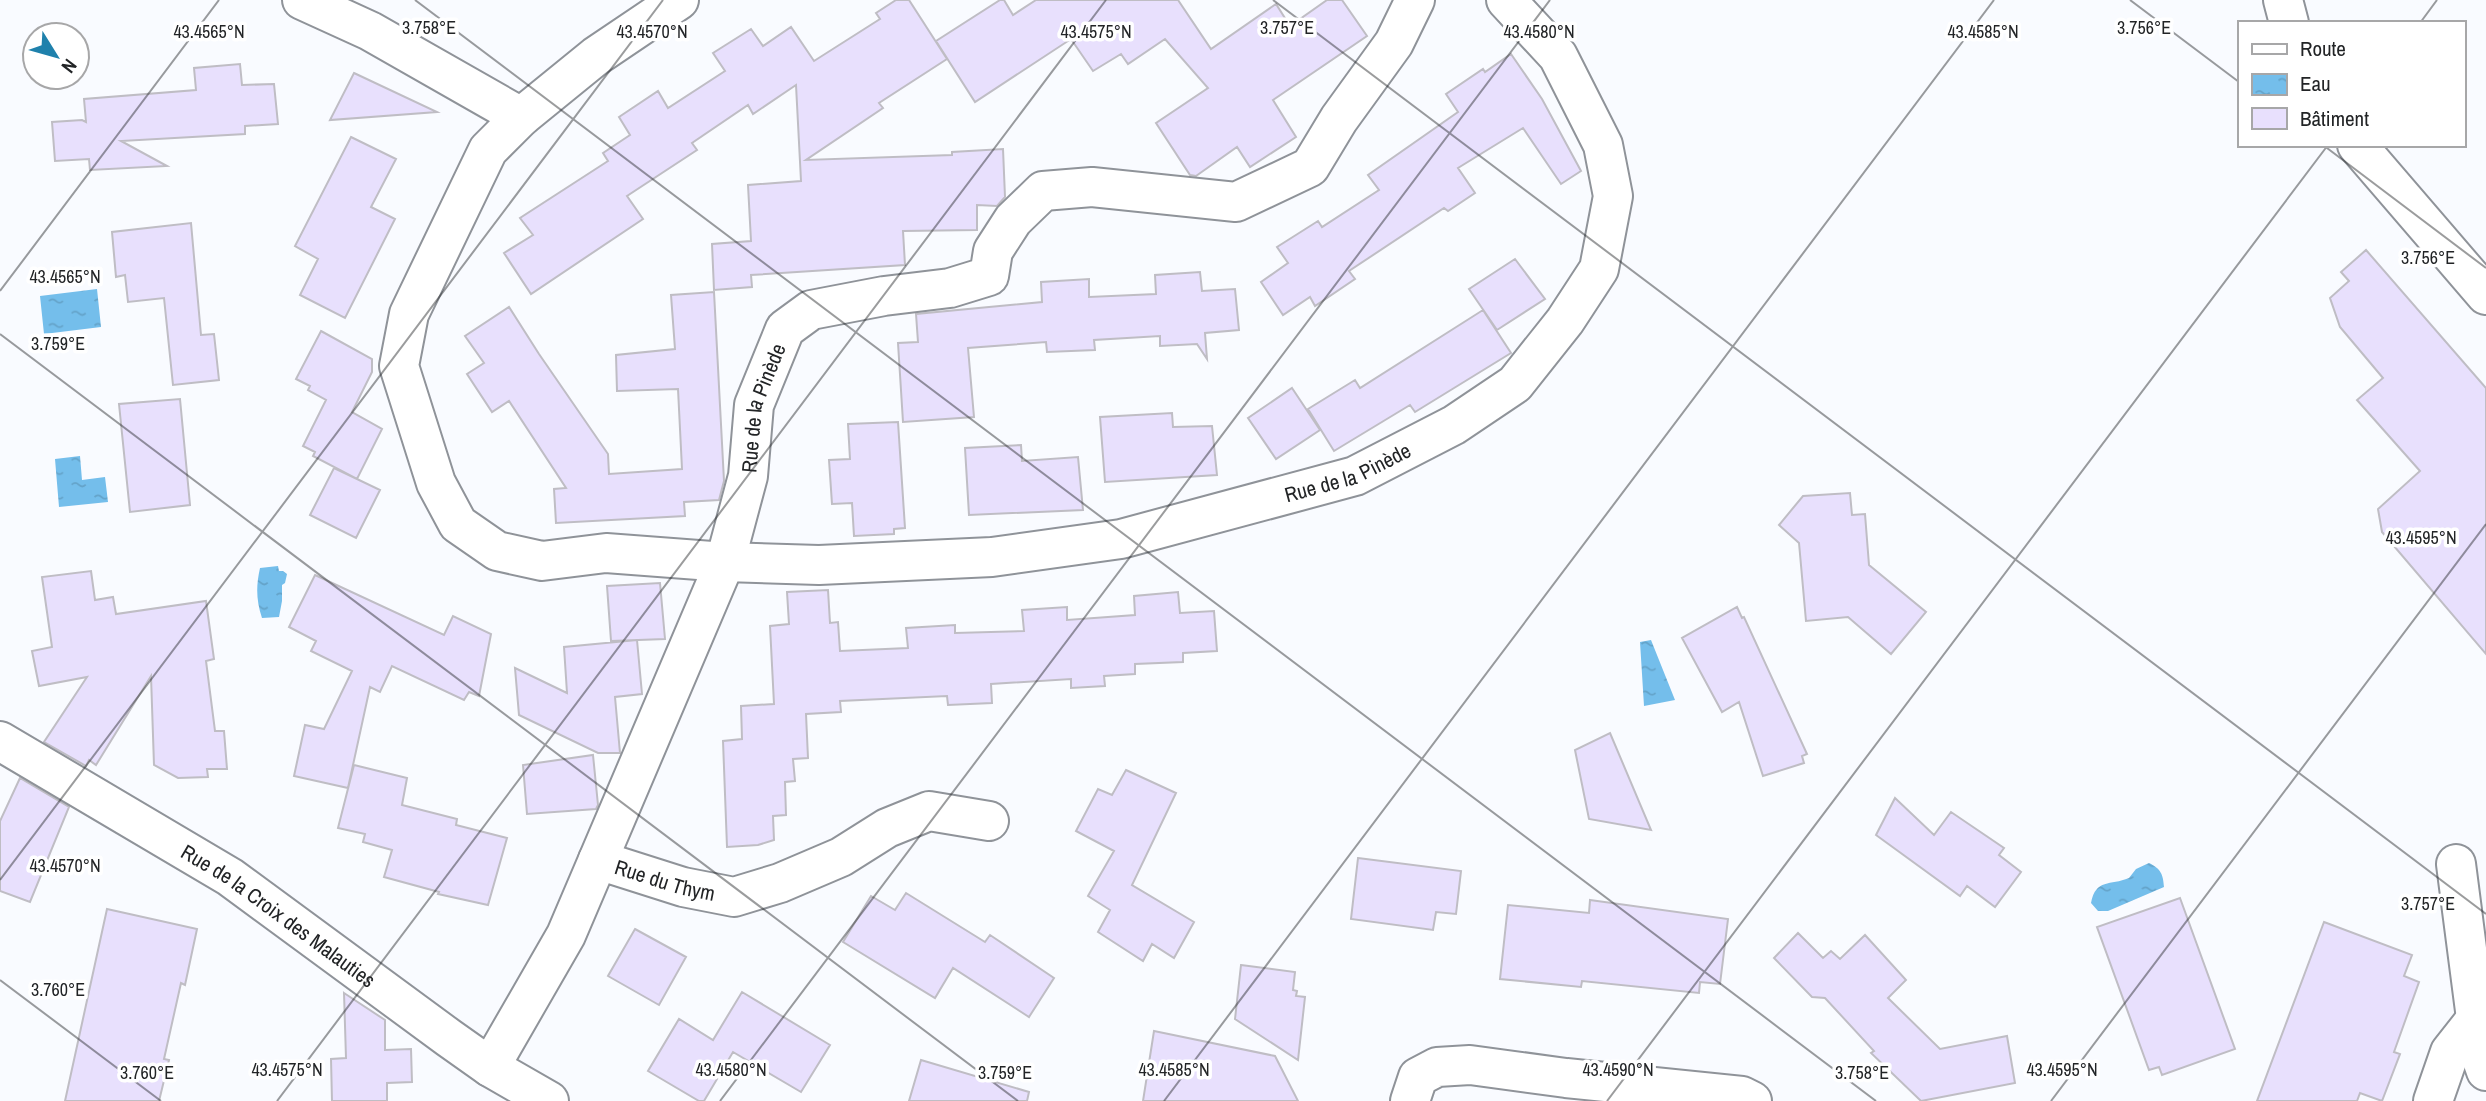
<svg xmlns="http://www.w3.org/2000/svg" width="2486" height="1101" viewBox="0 0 2486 1101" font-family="'Archivo Narrow',sans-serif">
<defs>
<pattern id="water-ripples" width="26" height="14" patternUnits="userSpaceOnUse" patternTransform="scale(1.75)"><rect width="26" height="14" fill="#74beeb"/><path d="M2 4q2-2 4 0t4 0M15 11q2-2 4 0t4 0" fill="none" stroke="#64a3c9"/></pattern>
</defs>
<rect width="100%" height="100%" fill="#f9fbff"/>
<path fill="url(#water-ripples)" d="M97,289L101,327L44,334L40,296Z
M80,456L82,480L105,477L108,502L59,507L55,459Z
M278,566L279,571H283L287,574L285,583L282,585V601L279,617L262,618C256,600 256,586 260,568Z
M1651,640L1675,700L1644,706L1640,642Z
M2149,863C2161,869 2163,874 2164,887L2108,911H2098L2091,903C2096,878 2110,886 2129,878L2136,869Z"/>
<path fill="#e8e0fd" stroke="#bfbdc4" stroke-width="2" d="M896,0H909L947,59L879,103L883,108L806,160L952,155V152L1003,149L1005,197L997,206L977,205V230L903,231L905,265L751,275L752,287L714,290L712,244L751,241L748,185L801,181L796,85L753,114L748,105L692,143L697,150L627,196L643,219L531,294L504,253L533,235L520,218L608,161L603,153L630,135L619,117L658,91L668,108L725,71L713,53L751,29L763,46L791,27L814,61L880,19L876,13Z
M1000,0H1004L1013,15L1036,0H1178L1211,49L1276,4L1290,26L1327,0H1342L1367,36L1273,100L1296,137L1250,167L1237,147L1196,176L1190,175L1156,123L1208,88L1165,39L1128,64L1121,54L1093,71L1071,39L975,102L936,41Z
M1511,54L1542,99L1581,171L1561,184L1523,128L1458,168L1475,193L1448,211L1444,208L1349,271L1355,279L1315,306L1310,297L1283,315L1261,282L1288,263L1277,247L1318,221L1322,227L1379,190L1368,175L1458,112L1446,94L1483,69L1485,72Z
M240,64L242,85L274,84L278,124L245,126V134L121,141L167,166L90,170L89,159L55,161L52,122L82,120L86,122L84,99L196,90L194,68Z
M354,73L437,112L330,120Z
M351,137L396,159L371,207L395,219L345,318L300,295L318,259L295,246Z
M191,223L201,335L214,334L219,380L173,385L164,298L128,302L125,275L116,277L112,232Z
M2366,250L2486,388V654L2382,532L2378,509L2420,471L2357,400L2383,378L2340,327L2330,298L2349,281L2341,272Z
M1515,259L1545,299L1497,330L1469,289Z
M1200,272L1202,291L1235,289L1239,330L1205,333L1207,359L1197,344L1160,346V336L1094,340L1095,350L1047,352L1046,342L968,348L974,417L903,422L898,343L918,342L916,314L1042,302L1041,282L1089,279V297L1156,294L1155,275Z
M714,292L724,481L719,500L684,502L685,516L556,523L554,489L566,488L509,401L492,412L467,374L484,363L465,336L509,307L539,354L608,454L609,474L682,469L678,389L617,391L616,355L675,349L671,295Z
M1483,310L1511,353L1415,412L1410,405L1334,451L1308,409L1355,380L1360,388Z
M321,331L372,359V372L352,412L382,429L357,479L313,456L315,452L303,446L326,400L308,390L310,386L296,379Z
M1292,388L1320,430L1276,459L1248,418Z
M180,399L190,505L130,512L119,404Z
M1172,413L1173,427L1212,426L1217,475L1105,482L1100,417Z
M898,422L905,528L894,529V534L854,536L852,503L832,504L829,460L850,459L848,424Z
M1021,445L1022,461L1078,457L1083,510L969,515L965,448Z
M334,468L380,490L356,538L310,515Z
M1850,493L1852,515L1865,514L1869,565L1926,612L1891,654L1848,617L1806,621L1799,543L1779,525L1803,496Z
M91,571L95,600L113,597L116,614L206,601L214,659L206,661L215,731H224L227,769H207L208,777L178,778L154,765L151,676L96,765L89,760L86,766L44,742L87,677L39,686L32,651L52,647L42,577Z
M315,575L444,635L453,616L491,634L479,696L469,692L464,700L392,666L380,692L370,687L348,788L294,776L305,725L324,729L352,671L311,651L316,641L289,627Z
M660,583L665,639L611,641L607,586Z
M828,590L830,623L838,622L840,651L908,648L906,628L955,625V633L1024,631L1022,610L1067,607V620L1135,615L1134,596L1178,592L1180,613L1214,611L1217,651L1183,653V662L1135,664V674L1104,676L1105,686L1071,688V679L991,684L992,703L948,705L947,696L840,701L841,712L806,714L808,758L793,759L795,781L785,782L786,815L773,816L774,840L758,845L727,847L723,741L742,739L741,706L774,704L770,626L789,624L787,592Z
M1737,607L1742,618L1744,617L1807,754L1802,756L1804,763L1763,776L1739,702L1722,712L1682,638Z
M637,640L642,694L615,697L620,753H598L519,715L515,668L567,693L564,647Z
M1610,733L1651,830L1589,819L1575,750Z
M593,755L598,805L596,809L527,814L523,765Z
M354,765L407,778L402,805L457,819L456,825L507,838L488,905L438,894L439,892L384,877L392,850L363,842L365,834L338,828Z
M1126,770L1176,793L1132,885L1194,922L1174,958L1152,944L1143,961L1098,932L1110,910L1088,896L1114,851L1076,831L1098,789L1112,795Z
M20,778L69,807L30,902L0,891V821Z
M1895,798L1934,835L1951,812L2004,848L1999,855L2021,872L1995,907L1967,886L1960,896L1876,835Z
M1358,858L1461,871L1456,914L1436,912L1433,930L1351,919Z
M906,893L985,942L990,935L1054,978L1029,1017L953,968L935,998L843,942L871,896L895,910Z
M2180,898L2235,1049L2162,1075L2159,1067L2149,1070L2097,927Z
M1590,900L1728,919L1720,984L1700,982L1699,993L1582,981L1581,987L1500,979L1508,905L1589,913Z
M107,909L197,929L185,985L181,983L164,1059L169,1060L159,1101H65Z
M2324,922L2412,955L2404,976L2419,982L2394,1052L2400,1054L2382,1101L2360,1093L2357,1101H2257Z
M635,929L686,957L659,1005L608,976Z
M1798,933L1823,958L1831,951L1840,959L1865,935L1906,980L1888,998L1940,1049L2007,1036L2015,1083L1921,1101L1871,1053L1874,1051L1825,998L1812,997L1774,958Z
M1241,965L1295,972L1293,990L1297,991L1296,996L1305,997L1298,1060L1235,1019Z
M742,992L830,1045L801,1092L733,1052L704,1101H699L648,1071L679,1019L713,1040Z
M344,993L385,1020V1050L411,1049L412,1082L387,1083V1101H332L331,1059L346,1058Z
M1154,1031L1275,1056L1298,1101H1143Z
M921,1060L1029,1092L1027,1101H909Z"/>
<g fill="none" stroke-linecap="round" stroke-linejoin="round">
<defs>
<g id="minor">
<path d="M302,0L370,31L521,117"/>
<path id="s1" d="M679,0L596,56L521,117L488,150L409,314L399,366L436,483L458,524L497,551L542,561L606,553L725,562L819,565L992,557L1121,539L1355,476L1454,425L1515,384L1565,321L1599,269L1613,196L1603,145L1558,56L1506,0"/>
<path d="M2283,0L2289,23"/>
<path d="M2357,145L2486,295"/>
<path id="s2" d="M0,741L230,877L449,1038L490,1067L549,1101"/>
<path id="s3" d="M598,860L725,562L748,476L754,405L785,329L811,310L884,296L950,288L989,276L993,251L1013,220L1043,191L1092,187L1236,202L1310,167L1339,119L1394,43L1415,0"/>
<path d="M2456,864L2481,1057L2486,1071"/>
<path id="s4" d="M490,1067L566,935L598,860L683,887L734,897L780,883L841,857L887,828L929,811L989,821"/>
<path d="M1410,1101L1418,1077L1437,1067L1470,1065L1566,1078L1742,1096L1752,1101"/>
<path d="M2433,1101L2450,1052L2476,1019"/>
</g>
</defs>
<use href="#minor" stroke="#8f9399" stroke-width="42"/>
<use href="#minor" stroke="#fff" stroke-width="38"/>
</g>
<path fill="none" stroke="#222426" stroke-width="2" stroke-opacity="0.45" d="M415,0L1876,1101M1273,0L2486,914M2130,0L2239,82M2420,23L2437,0M2323,145L2486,268M0,291L219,0M0,334L1018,1101M0,880L663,0M0,980L161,1101M277,1101L1106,0M720,1101L1550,0M1164,1101L1994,0M1607,1101L2328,145M2051,1101L2486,524"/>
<g text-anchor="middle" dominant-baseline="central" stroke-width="7" stroke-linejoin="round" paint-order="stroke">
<g font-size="21" fill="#222426" stroke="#fff">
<text stroke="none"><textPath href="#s3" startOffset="483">Rue de la Pinède</textPath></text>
<text stroke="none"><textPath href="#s1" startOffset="1559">Rue de la Pinède</textPath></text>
<text stroke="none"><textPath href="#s4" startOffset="304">Rue du Thym</textPath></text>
<text stroke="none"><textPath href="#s2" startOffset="329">Rue de la Croix des Malauties</textPath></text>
</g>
</g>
<g font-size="18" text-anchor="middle" fill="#222426" stroke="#fff" stroke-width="7" stroke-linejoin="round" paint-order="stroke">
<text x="429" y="34">3.758°E</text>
<text x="1287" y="34">3.757°E</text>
<text x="2144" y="34">3.756°E</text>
<text x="209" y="38">43.4565°N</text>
<text x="652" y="38">43.4570°N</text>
<text x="1096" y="38">43.4575°N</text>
<text x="1539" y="38">43.4580°N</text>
<text x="1983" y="38">43.4585°N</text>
<text x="2428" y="264">3.756°E</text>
<text x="65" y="283">43.4565°N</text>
<text x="58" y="350">3.759°E</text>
<text x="2421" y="544">43.4595°N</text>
<text x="65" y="872">43.4570°N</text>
<text x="2428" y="910">3.757°E</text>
<text x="58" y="996">3.760°E</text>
<text x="287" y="1076">43.4575°N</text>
<text x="731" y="1076">43.4580°N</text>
<text x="1174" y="1076">43.4585°N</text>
<text x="1618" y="1076">43.4590°N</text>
<text x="2062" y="1076">43.4595°N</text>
<text x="147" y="1079">3.760°E</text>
<text x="1005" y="1079">3.759°E</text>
<text x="1862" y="1079">3.758°E</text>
</g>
<rect x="2238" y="21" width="228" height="126" fill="#ffffff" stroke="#a7a7a8" stroke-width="2"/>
<rect x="2252" y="44" width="35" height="10" fill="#ffffff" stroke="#a7a7a8" stroke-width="2"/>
<text x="2300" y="56" font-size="21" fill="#222426">Route</text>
<rect x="2252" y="74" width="35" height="21" fill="url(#water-ripples)" stroke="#a7a7a8" stroke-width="2"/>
<text x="2300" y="91" font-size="21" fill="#222426">Eau</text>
<rect x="2252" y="108" width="35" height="21" fill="#e8e0fd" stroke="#a7a7a8" stroke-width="2"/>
<text x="2300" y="126" font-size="21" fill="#222426">Bâtiment</text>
<g transform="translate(56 56) rotate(127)"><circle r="33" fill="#ffffff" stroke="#a7a7a8" stroke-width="2"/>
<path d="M0-5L12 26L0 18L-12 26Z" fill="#1f81ac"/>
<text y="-10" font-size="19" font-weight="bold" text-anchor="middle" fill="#222426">N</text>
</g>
</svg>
